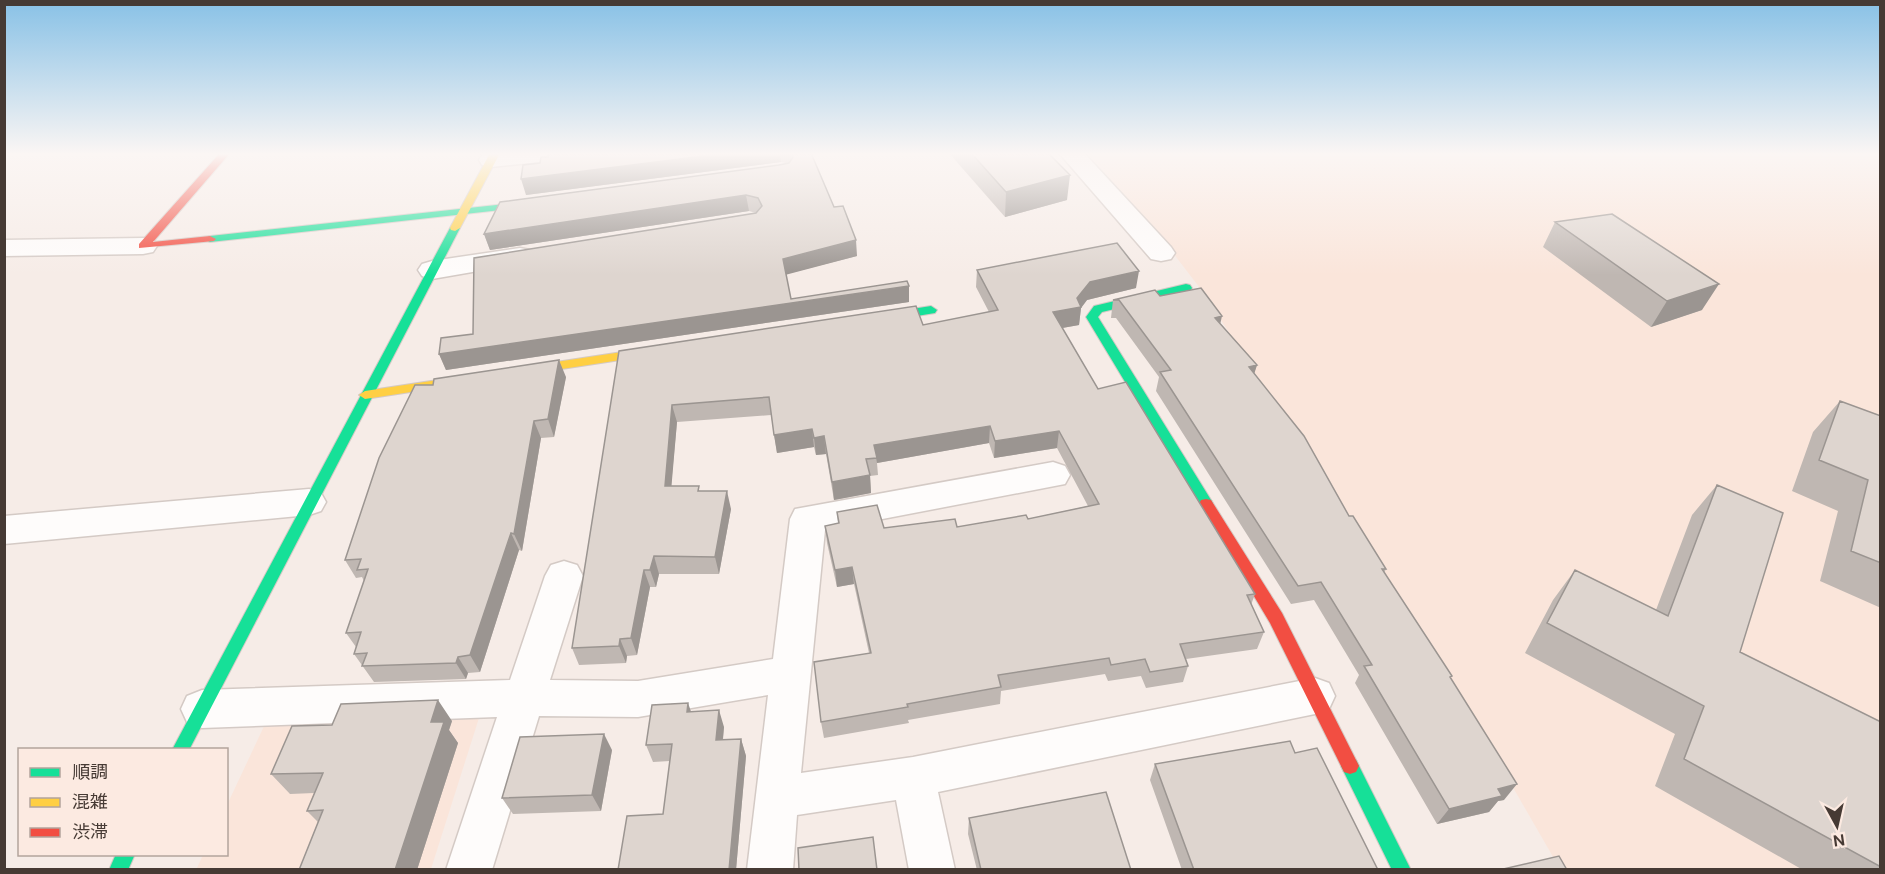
<svg xmlns="http://www.w3.org/2000/svg" width="1885" height="874" viewBox="0 0 1885 874" font-family="'DM Sans','Noto Sans JP',sans-serif">
<rect width="100%" height="100%" fill="#f6ece7"/>
<path fill="#fae5da" d="M1084,153H1880V869H1560L1444,668L1203,292L1173,253Z
M479,718L431,869L196,870L203,855L226,854L227,805L266,722Z"/>
<g fill="none" stroke-linecap="round" stroke-linejoin="round">
<defs>
<path id="street" d="M490,153H570L567,158L558,160L491,167L482,165L479,160L482,155Z
M1059,153H1084L1171,247L1175,253L1171,259L1161,261L1151,259Z
M143,238L153,240L157,246L153,252L143,254L4,256V240Z
M520,248L530,250L534,256L530,262L432,279L422,276L418,270L422,264L432,261Z
M1053,462L1065,466L1070,475L1065,484L825,530L801,773L913,757L1315,678L1329,683L1335,696L1329,709L1315,714L938,792L955,870H909L896,800L797,815L793,870H747L768,695L638,717L539,716L492,870H446L497,717L202,728L187,722L181,709L187,696L202,690L510,680L545,576L551,565L564,561L577,565L583,576L550,680L638,681L773,659L790,519L795,509Z
M309,489L321,493L326,502L321,511L309,515L4,544V516Z"/>
<path id="fast" d="M542,200L546,201V205L210,242L204,239L210,236Z
M455,225L460,228L189,750H172L450,228Z
M1186,284L1190,285L1192,288L1190,291L1102,312L1098,317L1211,500L1213,504L1211,508H1201L1086,317L1094,306Z
M931,306L937,310L935,313L874,323L868,319L874,315Z
M1350,758L1356,760L1411,870H1392L1341,766L1344,760Z
M116,854H135L128,870H109Z"/>
<path id="slow" d="M490,153H500L460,228L455,231L451,230L450,228Z
M662,346L666,347L668,350L666,353L365,399L359,395L365,391Z"/>
<path id="jam" d="M220,153H230L153,242L210,236L216,239L214,241L139,248V244Z
M1206,499L1211,500L1282,613L1356,760L1359,766L1356,772L1350,774L1344,772L1270,623L1199,504L1201,500Z"/>
</defs>
<use href="#street" stroke="#d4cac5" stroke-width="3"/>
<use href="#fast" stroke="#d4cac5" stroke-width="2"/>
<use href="#slow" stroke="#d4cac5" stroke-width="2"/>
<use href="#jam" stroke="#d4cac5" stroke-width="2"/>
<use href="#street" fill="#fefcfb" fill-rule="evenodd"/>
<use href="#fast" fill="#16e098" fill-rule="evenodd"/>
<use href="#slow" fill="#ffcf43" fill-rule="evenodd"/>
<use href="#jam" fill="#f24e42" fill-rule="evenodd"/>
</g>
<path fill="#bfb7b2" d="M549,153H811L834,207L857,256L786,274L791,299L909,286V302L446,370L439,354L473,334L756,213L749,211L490,250L484,234L786,163L781,162L526,195L540,163L548,157Z
M949,153H1048L1067,200L1005,217Z
M1555,222L1702,310L1651,327L1543,247Z
M977,270L1136,288L1087,300L1081,308L1079,325L1062,328L1098,389L1255,594L1251,605L1264,632L1257,649L1186,659L1188,666L1183,682L1146,688L1141,676L1108,681L1105,674L1001,691L1000,704L908,720L909,723L824,738L821,722L869,653L854,584L837,587L827,543L825,526L838,523L837,512L884,528L957,527L1028,519L1088,506L1057,448L994,458L989,443L877,463L878,475L870,476L871,493L834,500L826,454L816,455L814,447L777,453L771,415L677,422L671,486L701,491L731,509L719,574H659L656,587H650L637,655L627,656L626,663L579,665L572,648L619,351L923,325L989,312L976,287Z
M1160,296L1221,324L1257,365L1254,373L1349,516L1386,569L1384,573L1451,679L1504,800L1498,801L1489,812L1437,824L1355,683L1359,675L1314,600L1291,604L1156,391L1159,377L1116,318H1111L1113,300Z
M566,377L554,437L541,438L522,551L519,550L480,672L468,673L466,679L374,682L354,654L356,647L346,633L364,581L362,577L356,578L345,560L433,385Z
M1840,401L1881,416V608L1820,581L1838,511L1792,491L1813,432Z
M1717,485L1740,652L1881,722V870H1803L1655,786L1675,734L1525,653L1553,600L1575,570L1656,610L1692,515Z
M691,712L724,727L723,740L741,739L746,756L736,870H618L663,814L670,761L653,762L646,745Z
M452,721L449,730L458,743L417,870H299L318,822L307,811L314,793L290,794L271,774Z
M612,750L601,811L513,814L502,798Z
M1295,753L1378,870H1182L1150,780L1155,764Z
M969,818L1131,870H977L968,834Z"/>
<path fill="#9b9591" d="M727,153H780L781,162L526,195L521,179Z
M1070,175L1067,200L1005,217L1006,192Z
M746,195L749,211L490,250L484,234Z
M856,240L857,256L785,275L783,259Z
M1139,271L1136,288L1087,300L1081,308L1079,325L1051,330L1053,312L1077,298L1090,282Z
M1719,284L1702,310L1651,327L1667,301Z
M909,286V302L446,370L439,354Z
M1222,316L1218,334L1215,318Z
M559,360L566,377L554,437L548,419Z
M1257,365L1251,384L1249,367Z
M672,405L677,422L670,503L665,486Z
M534,421L541,438L522,551L514,534Z
M990,426L989,443L877,463L874,445Z
M812,429L814,447L777,453L774,435Z
M1059,431L1057,448L994,458L995,441Z
M824,436L826,454L816,455L814,438Z
M870,475L871,493L834,500L832,482Z
M727,491L731,509L719,574L715,557Z
M511,533L519,550L480,672L470,655Z
M654,556L659,574L656,587L650,570Z
M852,567L854,584L837,587L835,570Z
M644,570L650,587L637,655L631,638Z
M620,639L627,656L626,663L619,646Z
M458,657L468,673L466,679L456,663Z
M438,700L452,721L449,730L458,743L417,870H395L431,722Z
M688,703L694,720L687,712Z
M719,710L724,727L721,757L716,740Z
M604,734L612,750L601,811L592,795Z
M741,739L746,756L736,870H729Z
M1517,784L1504,800L1498,801L1489,812L1437,824L1449,809L1498,789Z"/>
<path fill="#ded5cf" stroke="#9b9591" stroke-width="1.5" d="M549,153H727L521,179L523,165L540,163L541,157H548Z
M792,153H811L834,207L843,206L856,240L783,259L791,299L907,281L909,286L439,354L441,338L473,334L474,258L756,213L762,206L758,198L746,195L484,234L500,202L779,165L789,163L793,157Z
M971,153H1048L1070,175L1006,192Z
M1612,214L1719,284L1667,301L1555,222Z
M1117,243L1139,271L1090,282L1077,298L1081,307L1053,312L1098,389L1126,382L1255,594L1247,595L1264,632L1180,644L1188,666L1150,672L1145,659L1111,665L1109,658L998,675L1001,687L907,704L908,707L821,722L814,662L871,653L852,567L835,570L825,526L839,523L837,512L877,505L884,528L955,519L957,527L1026,515L1028,519L1099,504L1059,431L995,441L990,426L874,445L877,458L866,459L870,475L832,482L824,436L814,438L812,429L774,435L769,397L672,405L665,486H699L698,491H727L715,557L654,556L650,570H644L631,638L620,639L619,646L572,648L619,351L916,306L923,325L998,310L977,270Z
M1201,288L1222,316L1215,318L1257,365L1249,367L1304,436L1349,516H1353L1386,569H1382L1452,676L1450,677L1517,784L1498,789L1502,796L1449,809L1364,666L1372,665L1321,582L1298,586L1160,372L1171,370L1119,300H1113L1155,290L1160,296Z
M559,360L548,419L534,421L514,534L511,533L470,655L458,657L456,663L362,666L367,653L354,654L361,632L346,633L368,569L357,570L361,559L345,560L379,458L415,385H433L434,379Z
M1840,401L1881,416V563L1851,551L1868,480L1819,460Z
M1717,485L1783,513L1740,652L1881,722V867L1684,759L1704,706L1547,623L1575,570L1668,616Z
M438,700L431,722H444L395,870H299L323,810L307,811L323,773L271,774L292,726L332,725L341,704Z
M688,703L687,712L719,710L716,740L741,739L729,870H618L627,816L663,814L672,744L646,745L652,705Z
M604,734L592,795L502,798L520,737Z
M1290,741L1295,753L1317,748L1378,870H1194L1155,764Z
M1106,792L1131,870H981L969,818Z
M873,837L877,870H799L798,848Z
M1559,856L1567,870H1499Z"/>
<linearGradient id="sky" x2="0" y2="1"><stop stop-color="#88c1e6"/><stop offset="0.56" stop-color="#fbf6f4"/><stop offset="1" stop-color="#fbf6f4" stop-opacity="0"/></linearGradient>
<rect width="1885" height="275" fill="url(#sky)"/>
<rect width="1885" height="874" fill="none" stroke="#463a34" stroke-width="12"/>
<rect x="18" y="748" width="210" height="108" fill="#fceae1" stroke="#b3a49c" stroke-width="1.5"/>
<rect x="30" y="768" width="30" height="9" fill="#16e098" stroke="#b3a49c" stroke-width="1.5"/>
<text x="72" y="778" font-size="18" fill="#463a34">順調</text>
<rect x="30" y="798" width="30" height="9" fill="#ffcf43" stroke="#b3a49c" stroke-width="1.5"/>
<text x="72" y="808" font-size="18" fill="#463a34">混雑</text>
<rect x="30" y="828" width="30" height="9" fill="#f24e42" stroke="#b3a49c" stroke-width="1.5"/>
<text x="72" y="838" font-size="18" fill="#463a34">渋滞</text>
<g transform="translate(1837 826) rotate(172)" stroke="#fceae1" stroke-width="4.5" paint-order="stroke">
<path d="M0-4.5L10 22L0 15L-10 22Z" fill="#463a34"/>
<text y="-9" font-size="16" font-weight="bold" text-anchor="middle" fill="#463a34">N</text>
</g>
</svg>
